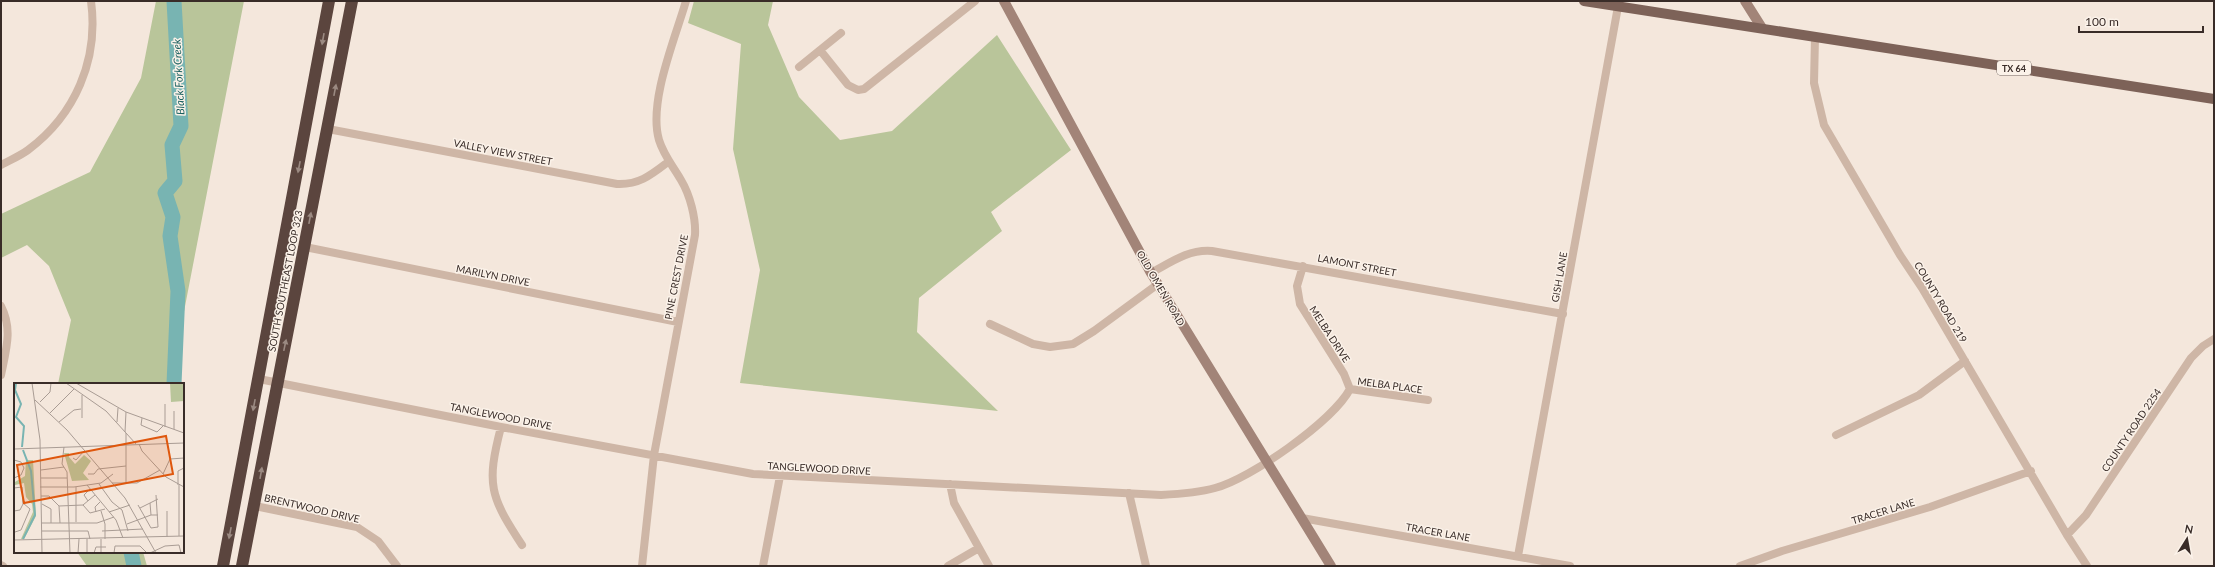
<svg xmlns="http://www.w3.org/2000/svg" width="2215" height="567" viewBox="0 0 2215 567" font-family="Lato,sans-serif">
<rect width="100%" height="100%" fill="#f4e7dc"/>
<path fill="#b9c59a" d="M156,1H244L170,384H58L71,320L49,266L27,245L1,258V214L90,172L141,78Z
M694,1H773L768,25L799,97L840,140L892,131L997,35L1071,150L991,212L1002,231L919,298L917,332L998,411L740,383L760,270L733,149L741,44L688,23Z
M77,552H143L147,566H87Z"/>
<g fill="none" stroke-linecap="round" stroke-linejoin="round">
<path stroke="#78b4b2" stroke-width="15" d="M174,1L181,126L172,145L175,181L165,193L173,217L170,236L178,291L174,384
M131,552L134,566"/>
<path stroke="#ceb6a6" stroke-width="8" d="M1815,37L1814,83L1824,125L1900,255L1922,288L2067,535L2087,566
M820,50L848,85L858,90L864,89L975,1
M799,67L841,33
M328,129L617,184C639,185 651,175 668,162
M1,165C10,160 20,156 28,150C75,115 99,60 91,1
M305,247L678,322
M1303,266L1297,286L1300,304L1344,374L1350,389
M1151,273C1171,262 1189,249 1212,251L1563,314
M1,306C13,329 6,350 1,375
M990,324L1033,344L1050,347L1073,344L1094,331L1158,284
M259,379L501,427L753,474L1161,495C1180,494 1197,493 1215,488C1250,479 1333,421 1350,389
M1350,389L1428,400
M501,427C486,485 490,496 522,545
M1836,435L1919,395L1965,361
M950,484L954,503L989,566
M1129,493L1146,566
M255,506L357,527L378,541L397,566
M1302,518L1570,566
M2067,535L2086,515L2191,358L2203,346L2214,339
M1518,556L1619,1
M1,565L3,566
M642,566L654,455L695,235C696,218 690,195 681,180C673,166 664,156 659,140C648,102 675,39 686,1
M763,566L780,476
M948,566L979,548
M1740,566L1782,551L1930,507L2031,471"/>
<path stroke="#a28478" stroke-width="10" d="M1004,1L1151,273L1331,566
M1745,1L1762,28"/>
<path stroke="#7d6258" stroke-width="10" d="M1584,1L2214,99"/>
<path stroke="#5b453e" stroke-width="12" d="M223,566L329,1
M242,566L352,1"/>
</g>
<defs><path id="oneway-solid" d="M-6-.8H1V-3.2L6.5 0L1 3.2V.8H-6Z"/></defs>
<g fill="#9b8a82">
<use href="#oneway-solid" transform="translate(323 39) rotate(100)"/>
<use href="#oneway-solid" transform="translate(335 90) rotate(-79)"/>
<use href="#oneway-solid" transform="translate(299 167) rotate(101)"/>
<use href="#oneway-solid" transform="translate(310 218) rotate(-79)"/>
<use href="#oneway-solid" transform="translate(285 345) rotate(-78)"/>
<use href="#oneway-solid" transform="translate(254 405) rotate(101)"/>
<use href="#oneway-solid" transform="translate(261 473) rotate(-80)"/>
<use href="#oneway-solid" transform="translate(230 533) rotate(101)"/>
</g>
<g text-anchor="middle" dominant-baseline="central" stroke-width="3" stroke-linejoin="round" paint-order="stroke">
<rect fill="#fbf2e9" stroke="#736762" stroke-width="1" x="1997" y="61" width="34" height="14" rx="3"/>
<g font-size="9" font-weight="bold" fill="#392c28">
<text x="2014" y="68">TX 64</text>
</g>
<g font-size="10" fill="#392c28" stroke="#fbf2e9">
<text transform="translate(503 152) rotate(11)">VALLEY VIEW STREET</text>
<text transform="translate(1357 265) rotate(11)">LAMONT STREET</text>
<text transform="translate(493 275) rotate(11)">MARILYN DRIVE</text>
<text transform="translate(676 277) rotate(-79)">PINE CREST DRIVE</text>
<text transform="translate(1559 277) rotate(-80)">GISH LANE</text>
<text transform="translate(285 281) rotate(-79)">SOUTH SOUTHEAST LOOP 323</text>
<text transform="translate(1161 288) rotate(60)">OLD OMEN ROAD</text>
<text transform="translate(1941 302) rotate(59)">COUNTY ROAD 219</text>
<text transform="translate(1330 334) rotate(57)">MELBA DRIVE</text>
<text transform="translate(1390 385) rotate(8)">MELBA PLACE</text>
<text transform="translate(501 416) rotate(11)">TANGLEWOOD DRIVE</text>
<text transform="translate(2131 430) rotate(-56)">COUNTY ROAD 2254</text>
<text transform="translate(819 468) rotate(3)">TANGLEWOOD DRIVE</text>
<text transform="translate(312 508) rotate(13)">BRENTWOOD DRIVE</text>
<text transform="translate(1883 511) rotate(-17)">TRACER LANE</text>
<text transform="translate(1438 532) rotate(10)">TRACER LANE</text>
</g>
<g font-size="11" font-style="italic" fill="#195f5f" stroke="#fbf2e9">
<text transform="translate(178 77) rotate(-93)">Black Fork Creek</text>
</g>
</g>
<g transform="translate(14 383)">
<rect width="170" height="170" fill="#f4e7dc"/>
<path d="M156,0H170V18L157,19ZM50,70H55V74L61,81L70,72L77,78L69,90L75,97L58,98ZM12,77H19L22,133L10,156H7L19,129L18,121L12,114L10,100L1,102V99L11,93Z" fill="#b9c59a"/>
<path fill="none" stroke="#78b4b2" stroke-width="2" d="M2,0L1,7L7,21L2,34L10,43L8,64M9,156L21,132L17,88L9,67"/>
<path fill="none" stroke="#a99c94" stroke-width="1" d="M18,0L26,57L28,170M52,0L92,28L122,61M62,0L112,29L170,50M0,15V39M21,17L53,47L111,115L142,170M26,19L36,9L37,0M36,30L60,6M68,35V12M128,35L127,42L143,49L149,43M45,39L60,27L67,26M103,39L104,25M151,44V21M160,46V28M111,49L112,29M112,50V100M125,61L128,68L152,94L170,104M50,64L48,81L53,89L56,170M0,66L170,60M59,75L62,77L70,68M0,77L7,79L10,85L7,92L0,95M0,85V162M84,86L112,83M27,87L50,84M74,91H80L84,86M149,91L156,76L170,75M27,95H53M98,100H123L146,87M85,101L98,119L108,127L114,148M73,102L102,137L109,155M164,102V88L170,85M165,102V153M26,104H60L87,100L99,91M62,104V139M0,105L8,104L9,121L6,127L0,128M27,113H35L45,123L69,122L76,130L91,126M74,118L70,112L76,106M136,120L137,132M28,121L37,126V140M69,122L81,112M124,122L137,145L144,144L142,112M45,123L46,140M126,125L144,116M87,128L91,141V156M153,128V154M82,129L81,124L86,119M95,129L116,122M27,140H83L100,134M113,141L137,132H144M28,148H74L76,156M88,148L129,146M1,149L7,147L16,126L9,120M73,156V170M87,156V170M0,157L170,153M64,170L65,156M80,170L82,164H92M100,170L101,163H126L133,170M136,170L151,163L165,162L167,170"/>
<path fill="#df570d" fill-opacity="0.15" stroke="#df570d" stroke-width="2" d="M152,53L159,91L10,120L3,82Z"/>
<rect width="170" height="170" fill="none" stroke="#392c28" stroke-width="2"/>
</g>
<rect width="2215" height="567" fill="none" stroke="#392c28" stroke-width="4"/>
<g transform="translate(2187 539) rotate(11)" stroke="#fbf2e9" stroke-width="3" paint-order="stroke">
<path d="M0-3L7 15L0 10L-7 15Z" fill="#392c28"/>
<text y="-6" font-size="11" font-weight="bold" text-anchor="middle" fill="#392c28">N</text>
</g>
<path d="M2079 26v6h124v-6" fill="none" stroke="#392c28" stroke-width="2"/>
<text x="2085" y="26" font-size="12" fill="#392c28" stroke="#fbf2e9" stroke-width="3" paint-order="stroke">100 m</text>
</svg>
